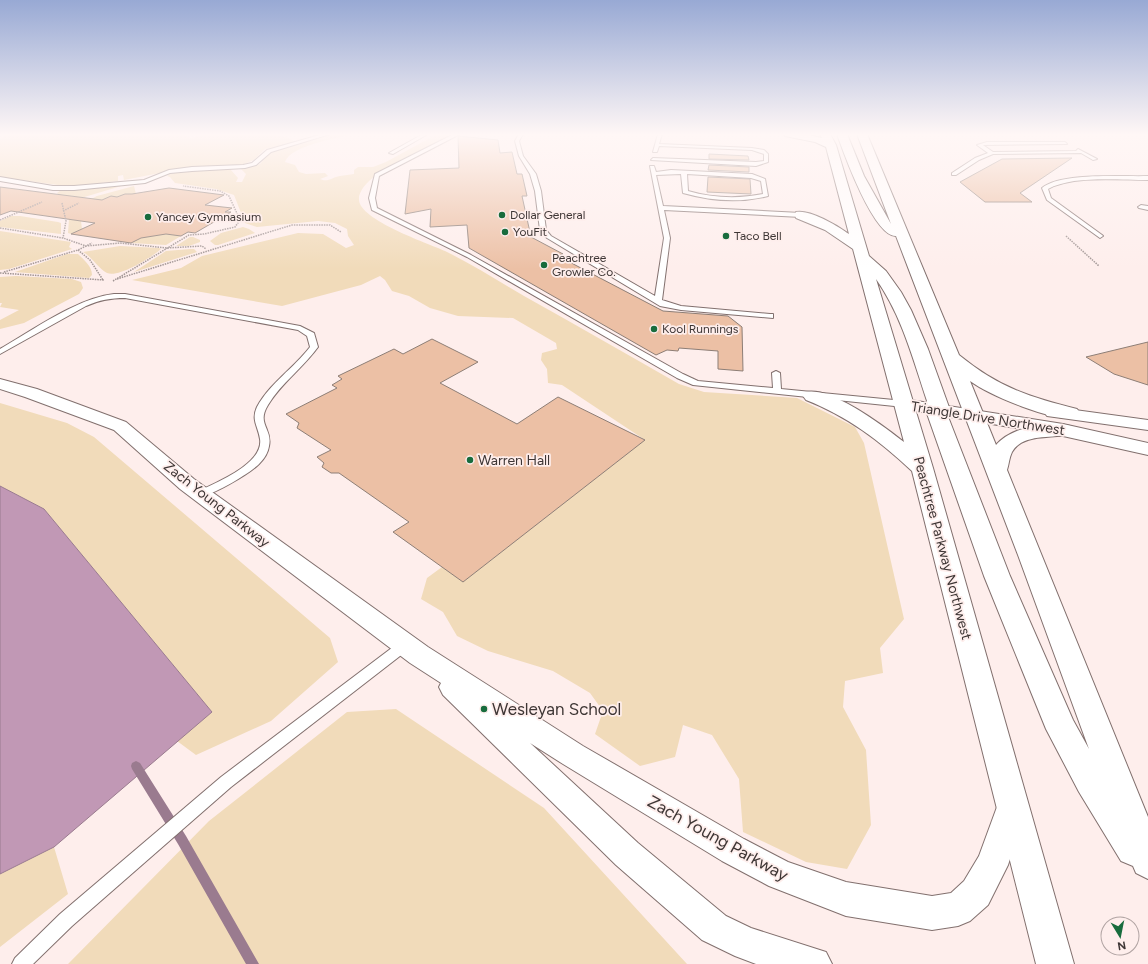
<svg xmlns="http://www.w3.org/2000/svg" width="1148" height="964" font-family="Figtree,sans-serif">
<style>
.green{fill:#f1dbba}
.water{fill:#c198b5;stroke:#9a7b8f}
.lines{fill:none;stroke-linecap:round;stroke-linejoin:round}
.stream{fill:#9a7b8f;fill-rule:evenodd}
.building{fill:#ecc0a5;stroke:#8d7e76}
.lane-casing{stroke:#82706e;stroke-width:2}
.street-casing{stroke:#82706e;stroke-width:2}
.highway-casing{stroke:#82706e;stroke-width:2}
.path{stroke:#a19594;stroke-width:1.5;stroke-dasharray:1.5 1;stroke-linecap:butt}
.lane{fill:#fff;fill-rule:evenodd}
.street{fill:#fff;fill-rule:evenodd}
.highway{fill:#fff;fill-rule:evenodd}
.poi-dot{fill:#186c3d;stroke:#feeeec;stroke-width:1.5}
.labels{text-anchor:middle;stroke-width:3.5;stroke-linejoin:round;paint-order:stroke}
.far-poi-label{font-size:12px;fill:#3e3635;stroke:#feeeec;text-anchor:start}
.street-label{font-size:14px;fill:#3e3635;stroke:#feeeec}
.poi-label{font-size:14px;fill:#3e3635;stroke:#feeeec;text-anchor:start}
.near-poi-label{font-size:17px;fill:#3e3635;stroke:#feeeec;text-anchor:start}
.near-street-label{font-size:17px;fill:#3e3635;stroke:#feeeec}
</style>
<rect width="100%" height="100%" fill="#feeeec"/>
<path class="green" d="M11,134H61L60,137L75,134H183L191,138L200,136L197,134C217,134 282,129 295,142L265,149L254,160L239,166L165,172L124,180L123,175L118,176V181L83,185L65,186L0,177V139L5,135Z
M333,134H352C336,139 291,145 285,162L295,165L299,172L306,174L325,173L328,176L320,179C328,183 332,177 340,176C345,175 349,175 354,174V170L358,167H373L386,162L437,134H450L442,141C423,150 358,175 359,200C360,220 427,243 445,251C472,264 498,281 524,296C576,325 627,354 679,384L704,392L797,398L855,427L864,443L904,619L880,648L883,673L845,681L843,707L866,750L871,825L847,869L806,862L743,832L739,779L712,735L683,725L675,757L640,766L595,734L603,711L590,693L553,671L488,651L457,636L443,612L421,599L427,578L442,567L463,582L645,440L562,385L548,383L547,369L541,360L542,353L557,349L556,343L513,318L458,316L430,308L409,296L392,291L385,280L380,276L361,285L282,306L132,280L181,268L202,256L298,233L323,234L346,248L354,245L348,236L347,229L335,223L318,221L257,227L245,223L234,195L216,189L175,183L170,177L167,176C175,169 218,169 230,169L238,178L236,182H242L246,174L241,169L260,164L271,151Z
M128,184L71,201L65,202L57,193L61,190Z
M134,186L136,194H125L117,197L111,196L71,214L72,209L97,196Z
M11,216H20L58,222L61,223V234L0,227V221Z
M69,219L81,221L82,229L71,234L68,233Z
M243,227L249,229L255,233L218,245H215L210,241L221,233Z
M0,231L71,242L69,247L72,249L9,269L0,270Z
M166,234L181,236L166,245L131,243L141,238Z
M190,237H193L200,240V242L189,246H176Z
M120,246L159,248L161,249C152,257 119,278 107,273C98,268 92,257 83,252Z
M190,249H194L197,252L134,272L166,251Z
M67,254H78C84,260 92,266 92,275L89,278L15,272Z
M16,276L72,279L81,282L83,288L79,294L24,323L0,329V320L19,310L0,307L2,303H0V277Z
M0,403L67,423L94,437L330,638L338,662L271,721L196,755L177,741L212,712L44,509L0,486Z
M396,709L544,808L687,964H68L209,821L347,712Z
M54,847L68,894L0,947V874Z"/>
<path class="water" d="M0,486L44,509L212,712L54,847L0,874Z"/>
<g class="lines">
<path class="stream" d="M136,761L140,763L186,836L259,964H246L178,844L132,769L131,766L132,763Z"/>
</g>
<path class="building" d="M458,136L498,140L500,153L512,152L517,174H522L527,196H522L531,237L563,254L558,256L663,311L728,316L742,327L743,371L718,369V351L679,348L678,351L667,350L656,355L469,248L467,225L430,227L431,209L405,214L410,170L459,168Z
M709,154L748,156L749,160L709,159Z
M1072,158L1020,193L1032,202H985L960,182L1002,159Z
M709,165L749,167V172L708,170Z
M708,177L750,179L751,194L707,192Z
M0,187L102,200L111,196L117,197L125,194H132L169,188L224,195L205,205L232,208L225,212H231L195,233L188,232L181,236L166,234L141,238L131,243L71,234L95,223L11,211L0,215Z
M432,339L478,362L440,383L517,424L558,397L645,440L463,582L393,532L409,522L339,473H331L322,467L324,463L317,457L331,450L297,428L299,423L286,414L337,388L332,385L342,379L338,376L394,349L403,354Z
M1148,342V385L1114,374L1086,357Z"/>
<g class="lines">
<g class="lane-casing">
<path id="lane" d="M323,134H330L271,152L256,165L245,168L192,171L170,173L145,183L74,190H53L0,181V177L53,186H74L144,180L169,170L192,167L243,165L252,163L267,150Z
M423,134H428L393,154L389,153Z
M454,134H460L379,176L375,198L377,208L471,255L683,374L698,381L773,388L772,373L776,371L780,373L781,389L904,401L908,404L904,407L693,385L677,378L467,257L372,210L369,198L375,174Z
M519,134H523L519,141L523,156L536,174L541,191L546,230L551,236L655,296L664,238L650,166H654L656,172L671,170L752,174L765,179L768,196C740,203 711,201 683,193L681,174L656,175L663,206L801,213L804,215L801,217L664,210L670,238L662,300L681,306L770,314H773V318L681,310L660,306L547,238L540,230L535,191L530,174L519,156L515,141ZM687,174L751,178L761,181L763,194C739,199 712,198 688,191Z
M658,134H662L659,144L752,148L764,150L768,154V162L756,166L651,160L653,158L756,162L764,161V154L752,150L659,146L657,152H653Z
M987,142H1065L1067,144L983,145L993,152L1076,151L1078,149L1097,159L1093,160L1081,153L993,154L979,160L956,175H952V173L975,158L988,153L977,145Z
M1148,176V180C1120,180 1072,175 1048,189L1051,198L1102,235L1103,236L1100,238L1047,200L1042,188C1061,172 1123,177 1148,176Z
M1141,205L1148,206V210L1139,208L1138,207Z
M114,294H125L300,326L314,333L318,347C303,368 281,383 268,405C256,424 273,429 269,446C268,453 264,459 259,464C250,473 208,499 197,496L196,494L197,492C215,483 264,464 260,439C258,426 251,420 257,407C270,383 294,368 310,347L307,336L298,330L125,298C111,298 99,300 86,306L0,354V349C33,330 77,298 114,294Z
M405,640L409,641L411,645L409,649L231,787L72,926L33,964H12L15,958L60,914L221,777L401,641Z"/>
</g>
<g class="street-casing">
<path id="street" d="M0,379L37,389L126,422L194,479L428,647L583,746L744,839L788,862L846,882L932,896L951,893L964,881L979,856L1001,796L1012,792L1023,796L1027,807L1008,865L988,905L970,921L958,926L932,930L846,916L769,886L722,861L563,764L530,743L638,843L726,916L751,928L826,952L832,964H756L735,956L702,940L616,865L443,695L439,687L441,683L410,663L180,489L114,430L25,397L0,389Z
M904,399L1063,424L1148,443V455L1063,436L898,408L895,404L898,400Z
M1053,407L1148,420V430L1047,416L1044,412L1047,408Z"/>
</g>
<g class="highway-casing">
<path id="highway" d="M784,134H804L822,138L820,134H830L836,145L869,256L886,271L901,292L911,310L928,349L950,410L947,414L1010,576L1073,720L1089,749L1018,555L896,236C874,237 844,154 837,134H847L864,176L891,224L857,134H867L959,355C998,387 1029,397 1077,409L1080,413L1077,417C1054,423 989,395 970,381L996,445C1011,427 1049,420 1070,426L1073,430L1070,434C1052,439 1023,433 1012,452C1009,458 1009,464 1007,470L1148,817V879L1136,873L1133,866L1121,861L1079,792L1046,729L984,576L924,405L927,401C913,359 902,316 876,279L933,468L1074,964H1036L912,471C880,441 847,416 806,400L803,396L806,392C831,386 885,427 904,442L853,249L825,230L796,218L795,215L796,212C810,209 838,226 849,234L826,147L815,142L785,136Z"/>
</g>
<path class="path" d="M62,203L66,221L63,238
M63,211L79,203
M0,220L42,202
M0,228L63,238L86,246L120,243L167,248L202,246L206,249
M1066,236L1099,266
M78,250L90,260L103,280
M4,272L78,250L92,243
M0,273L104,280
M117,279L292,225H330L341,232
M113,281L189,235L204,234L235,227L240,220L229,196L220,191L183,186"/>
<use href="#lane" class="lane"/>
<use href="#street" class="street"/>
<use href="#highway" class="highway"/>
</g>
<linearGradient id="sky" x2="0" y2="1"><stop stop-color="#98a9d4"/><stop offset="0.5" stop-color="#fff7f6"/><stop offset="1" stop-color="#fff7f6" stop-opacity="0"/></linearGradient>
<rect width="1148" height="269" fill="url(#sky)"/>
<g class="poi-dot">
<circle cx="502" cy="215" r="4"/>
<circle cx="148" cy="217" r="4"/>
<circle cx="505" cy="232" r="4"/>
<circle cx="726" cy="236" r="4"/>
<circle cx="544" cy="265" r="4"/>
<circle cx="654" cy="329" r="4"/>
<circle cx="470" cy="460" r="4"/>
<circle cx="484" cy="709" r="4"/>
</g>
<g class="labels">
<g class="far-poi-label">
<text x="510" y="219">Dollar General</text>
<text x="156" y="221">Yancey Gymnasium</text>
<text x="513" y="236">YouFit</text>
<text x="734" y="240">Taco Bell</text>
<text x="552" y="262">Peachtree<tspan x="552" dy="14">Growler Co.</tspan></text>
<text x="662" y="333">Kool Runnings</text>
</g>
<g class="street-label">
<text transform="translate(988 418) rotate(9)" y="5">Triangle Drive Northwest</text>
<text transform="translate(217 504) rotate(38)" y="5">Zach Young Parkway</text>
<text transform="translate(943 548) rotate(75)" y="5">Peachtree Parkway Northwest</text>
</g>
<g class="poi-label">
<text x="478" y="465">Warren Hall</text>
</g>
<g class="near-poi-label">
<text x="492" y="715">Wesleyan School</text>
</g>
<g class="near-street-label">
<text transform="translate(718 838) rotate(29)" y="6">Zach Young Parkway</text>
</g>
</g>
<g transform="translate(1120 936) rotate(170)"><circle r="19" fill="#feeeec" stroke="#b1a4a3"/>
<path d="M0-3L7 15L0 10L-7 15Z" fill="#186c3d"/>
<text y="-6" font-size="11" font-weight="bold" text-anchor="middle" fill="#3e3635">N</text>
</g>
</svg>
